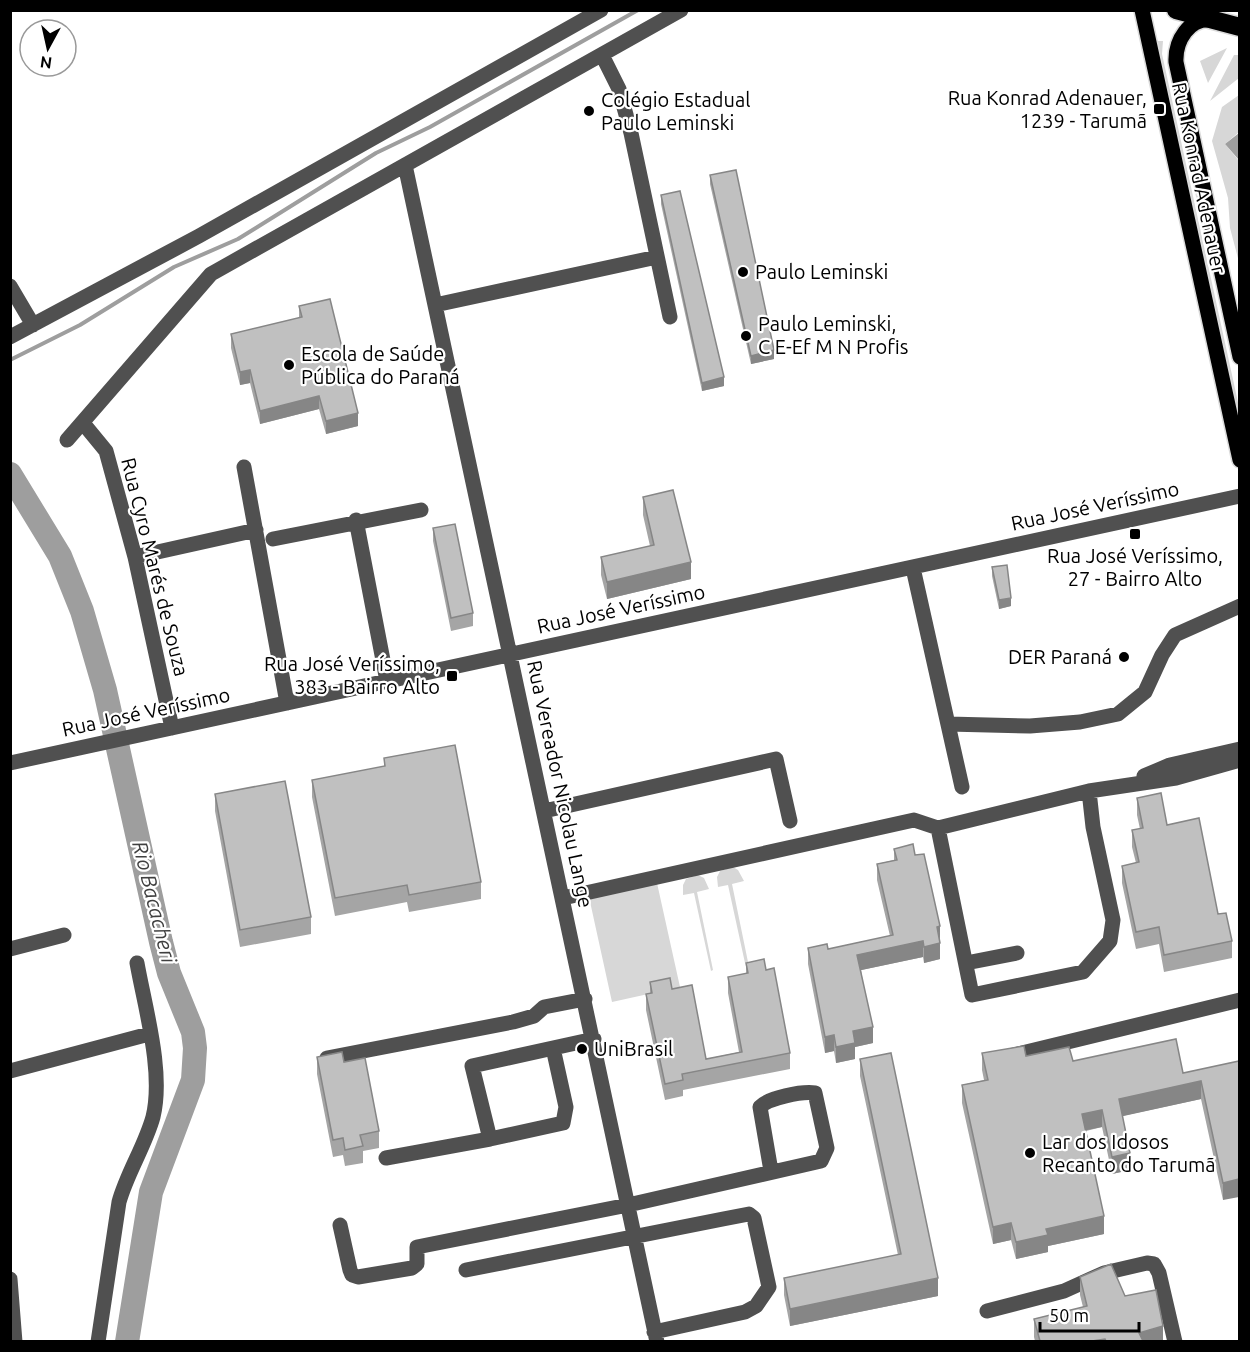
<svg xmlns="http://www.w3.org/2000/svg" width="1250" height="1352" font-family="Ubuntu,sans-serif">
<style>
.green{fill:#d7d7d7}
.water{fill:#9e9e9e}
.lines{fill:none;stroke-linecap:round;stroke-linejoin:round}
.stream{stroke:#9e9e9e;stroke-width:4}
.river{stroke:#9e9e9e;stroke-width:24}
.major-casing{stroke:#dbdbdb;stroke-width:18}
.highway-casing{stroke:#dbdbdb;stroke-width:21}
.minor{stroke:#505050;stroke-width:15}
.major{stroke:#000;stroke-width:15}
.highway{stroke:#000;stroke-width:18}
.wall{fill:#a5a5a5}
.shaded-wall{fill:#868686}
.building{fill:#c0c0c0;stroke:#868686;stroke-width:1.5}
.poi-dot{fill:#000;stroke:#fff;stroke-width:2}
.labels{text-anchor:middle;stroke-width:4.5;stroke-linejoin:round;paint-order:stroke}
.poi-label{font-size:20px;fill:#000;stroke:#fff;text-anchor:start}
.street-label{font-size:20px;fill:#000;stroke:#fff}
.water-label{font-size:21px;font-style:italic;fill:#3f3f3f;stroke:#fff}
</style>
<rect width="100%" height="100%" fill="#fff"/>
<path class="green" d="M1155,41H1163L1162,54L1239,407V421Z
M1227,48L1208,83L1200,61Z
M1234,55H1239V78L1210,101Z
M1239,95V132L1225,144L1239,161V262L1230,228L1228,198L1212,141L1222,107Z
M733,867L738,870L744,881L732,884L748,962L745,963L728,885L718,887L717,877L720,871Z
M698,875L704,878L709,889L697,892L713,970L711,971L694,893L683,895V885L686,879Z
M657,883L680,987L612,1002L589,897Z"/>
<path class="water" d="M1239,133V132V160L1225,144Z"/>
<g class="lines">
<path class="stream" d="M10,360L80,325L174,267L238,239L376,153L430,127L638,10"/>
<path class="river" d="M10,474L60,556L82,611L105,690L161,942L169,973L193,1032L195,1048L193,1080L151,1192L127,1342"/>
<g class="major-casing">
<path id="major" d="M1142,10L1240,460
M1212,20C1189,17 1175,41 1176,62L1240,357"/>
</g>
<g class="highway-casing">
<path id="highway" d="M1176,10L1240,27"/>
</g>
<path class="minor" d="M602,55L619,89L631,133L670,317
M405,165L657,1342
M10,286L33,325
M435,305L657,257
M10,337L199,236L601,10
M83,423L106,451L135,557L172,728
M67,440L211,274L681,10
M244,467L287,703
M356,520L387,681
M273,539L421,510
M135,557L256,530
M913,568L962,787
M948,724L1030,726L1080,722L1118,714L1145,692L1162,655L1175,635L1240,606
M10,763L1240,496
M1144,776L1170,765L1240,749
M1089,791L1093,827L1113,920L1110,941L1083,972L972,995L938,828L1089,791L1176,778L1240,760
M544,811L776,759L790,821
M563,898L914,820L938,828
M10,949L64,935
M966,963L1017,953
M1006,1057L1240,1000
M327,1058L513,1022L534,1016L544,1007L585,999
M10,1071L149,1034
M490,1139L563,1123L566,1107L553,1048
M386,1158L490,1139L472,1066L594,1039
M340,1225L350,1270L352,1275L358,1277L412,1268L417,1264V1247L628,1205L821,1161L827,1148L815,1093C802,1091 768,1098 760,1107L771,1171
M466,1270L723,1219L749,1214L754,1218L769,1287L756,1306L745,1312L654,1332
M10,1279L15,1342
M987,1311L1064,1291L1104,1273L1147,1263L1154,1264L1159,1273L1175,1342
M98,1342L119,1202C127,1173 145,1146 153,1117C164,1072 145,1008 137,963"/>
<use href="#major" class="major"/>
<use href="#highway" class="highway"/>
</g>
<path class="wall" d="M710,175L774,359L751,364L710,184Z
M661,195L724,386L702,391L661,204Z
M299,306L358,426L326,434L319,409L260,424L250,383L240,385L231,348V334L299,318Z
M643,497L691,579L607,599L601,575V557L650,546L643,515Z
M433,528L473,613V626L451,631L433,541Z
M992,567L1011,606L999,609L992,576Z
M384,758L481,882V899L409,912L407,902L335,916L312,797V780L384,767Z
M215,794L311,917V934L240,947L215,811Z
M1137,798L1167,825L1218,914L1232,941V958L1164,972L1159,944L1136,949L1122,883V866L1136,863L1132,847V830L1140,829L1137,815Z
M894,849L915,855L940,940V959L924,963L923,957L861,970L873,1043L855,1047V1059L836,1063L834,1051L825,1053L808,964V948L828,949L890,936L877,880V864L894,860Z
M746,963L766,970L790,1053V1069L683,1090V1096L665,1100L646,1010V994L650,993V982L672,989L706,1059L739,1052L728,993V977L746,974Z
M982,1053L1026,1056L1183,1073L1239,1061L1223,1200L1201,1099L1122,1116L1130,1170L1112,1174L1102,1127L1086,1131L1104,1234L1048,1246V1252L1016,1259L1011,1240L993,1244L962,1103V1085L984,1080L982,1070Z
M317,1057L344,1062L379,1131V1148L363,1151V1163L345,1166L343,1155L333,1157L317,1074Z
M860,1059L938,1296L790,1326L784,1295V1278L898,1255L860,1076Z
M1080,1277L1125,1296L1163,1341H1035L1034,1337V1319L1083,1307L1080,1295Z"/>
<path class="shaded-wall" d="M774,350V359L751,364V356Z
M250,370V383L240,385V372Z
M724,377V386L702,391V383Z
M319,396V409L260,424V411Z
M358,413V426L326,434V421Z
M691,562V579L607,599V582Z
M1011,598V606L999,609V600Z
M940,926V942L937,927Z
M923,941V957L857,971V955Z
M940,943V959L924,963V947Z
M873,1027V1043L855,1047V1059L836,1063V1047L853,1031Z
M834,1035V1051L825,1053V1037Z
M1201,1081V1099L1119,1117V1099Z
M1102,1110V1127L1082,1131V1114Z
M1130,1153V1170L1112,1174V1157Z
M1239,1179V1197L1223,1200V1183Z
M1104,1216V1234L1048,1246V1252L1016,1259V1242L1046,1229Z
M1011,1223V1240L993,1244V1227Z
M938,1278V1296L790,1326V1309Z
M1163,1326V1341H1139V1333Z"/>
<path class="building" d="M736,170L774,350L751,356L710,175Z
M680,191L724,377L702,383L661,195Z
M330,299L358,413L326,421L319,396L260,411L250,370L240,372L231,334L302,317L299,306Z
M673,490L691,562L607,582L601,557L654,545L643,497Z
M455,524L473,613L451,618L433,528Z
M1007,565L1011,598L999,600L992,567Z
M455,745L481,882L409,895L407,885L335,898L312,780L385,766L384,758Z
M285,781L311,917L240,930L215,794Z
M1161,793L1167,825L1199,818L1218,914L1226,913L1232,941L1164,955L1159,927L1136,932L1122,866L1139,862L1132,830L1143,828L1137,798Z
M913,844L915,855L924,854L940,926L937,927L940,943L924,947L923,941L857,955L873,1027L853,1031L855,1043L836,1047L834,1035L825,1037L808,948L827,944L828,949L893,935L877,864L897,860L894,849Z
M764,959L766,970L774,968L790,1053L682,1074L683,1080L665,1084L646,994L652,993L650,982L670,978L672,989L692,985L706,1059L742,1052L728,977L748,973L746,963Z
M1176,1039L1183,1073L1239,1061V1179L1223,1183L1201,1081L1119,1099L1130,1153L1112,1157L1102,1110L1082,1114L1104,1216L1046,1229L1048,1235L1016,1242L1011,1223L993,1227L962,1085L988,1080L982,1053L1024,1046L1026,1056L1069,1047L1073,1061Z
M342,1052L344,1062L365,1058L379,1131L360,1135L363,1146L345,1150L343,1138L333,1140L317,1057Z
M891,1053L938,1278L790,1309L784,1278L901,1254L860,1059Z
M1111,1264L1125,1296L1156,1290L1163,1326L1139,1333L1143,1341H1106L1105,1339L1092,1341H1040L1034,1319L1087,1306L1080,1277Z"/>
<g class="poi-dot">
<rect x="1153" y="103" width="12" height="12" rx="3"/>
<circle cx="589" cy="111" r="6"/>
<circle cx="743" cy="272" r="6"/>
<circle cx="746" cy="336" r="6"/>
<circle cx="289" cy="365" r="6"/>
<rect x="1129" y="528" width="12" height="12" rx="3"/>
<circle cx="1124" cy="657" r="6"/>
<rect x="446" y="670" width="12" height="12" rx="3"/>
<circle cx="582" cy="1049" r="6"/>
<circle cx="1030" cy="1153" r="6"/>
</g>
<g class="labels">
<g class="poi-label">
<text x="1147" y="105" text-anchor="end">Rua Konrad Adenauer,<tspan x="1147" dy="23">1239 - Tarumã</tspan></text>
<text x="601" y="107">Colégio Estadual<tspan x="601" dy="23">Paulo Leminski</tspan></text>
<text x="755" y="279">Paulo Leminski</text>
<text x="758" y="331">Paulo Leminski,<tspan x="758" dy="23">C E-Ef M N Profis</tspan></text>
<text x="301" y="361">Escola de Saúde<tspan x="301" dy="23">Pública do Paraná</tspan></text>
<text x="1135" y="563" text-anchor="middle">Rua José Veríssimo,<tspan x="1135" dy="23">27 - Bairro Alto</tspan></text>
<text x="1112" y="664" text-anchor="end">DER Paraná</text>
<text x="440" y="671" text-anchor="end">Rua José Veríssimo,<tspan x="440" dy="23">383 - Bairro Alto</tspan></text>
<text x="594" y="1056">UniBrasil</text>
<text x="1042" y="1149">Lar dos Idosos<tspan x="1042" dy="23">Recanto do Tarumã</tspan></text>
</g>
<g class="street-label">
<text transform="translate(1199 178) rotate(78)" y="7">Rua Konrad Adenauer</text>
<text transform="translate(1095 506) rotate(-12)" y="7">Rua José Veríssimo</text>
<text transform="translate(155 567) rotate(76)" y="7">Rua Cyro Marés de Souza</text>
<text transform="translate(621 609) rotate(-12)" y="7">Rua José Veríssimo</text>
<text transform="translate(146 712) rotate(-12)" y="7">Rua José Veríssimo</text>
<text transform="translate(560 784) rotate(78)" y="7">Rua Vereador Nicolau Lange</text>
</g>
<g class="water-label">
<text transform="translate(154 902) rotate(76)" y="7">Rio Bacacheri</text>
</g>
</g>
<rect width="1250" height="1352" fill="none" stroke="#000000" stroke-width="24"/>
<g transform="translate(48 48) rotate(188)"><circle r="28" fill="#ffffff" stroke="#999999" stroke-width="1.5"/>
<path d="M0-4.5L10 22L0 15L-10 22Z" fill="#000000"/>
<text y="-9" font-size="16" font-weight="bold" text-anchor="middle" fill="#000000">N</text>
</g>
<path d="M1040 1322v9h99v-9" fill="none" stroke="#000000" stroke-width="3"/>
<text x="1049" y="1322" font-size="18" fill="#000000" stroke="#ffffff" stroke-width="4.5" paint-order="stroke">50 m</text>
</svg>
